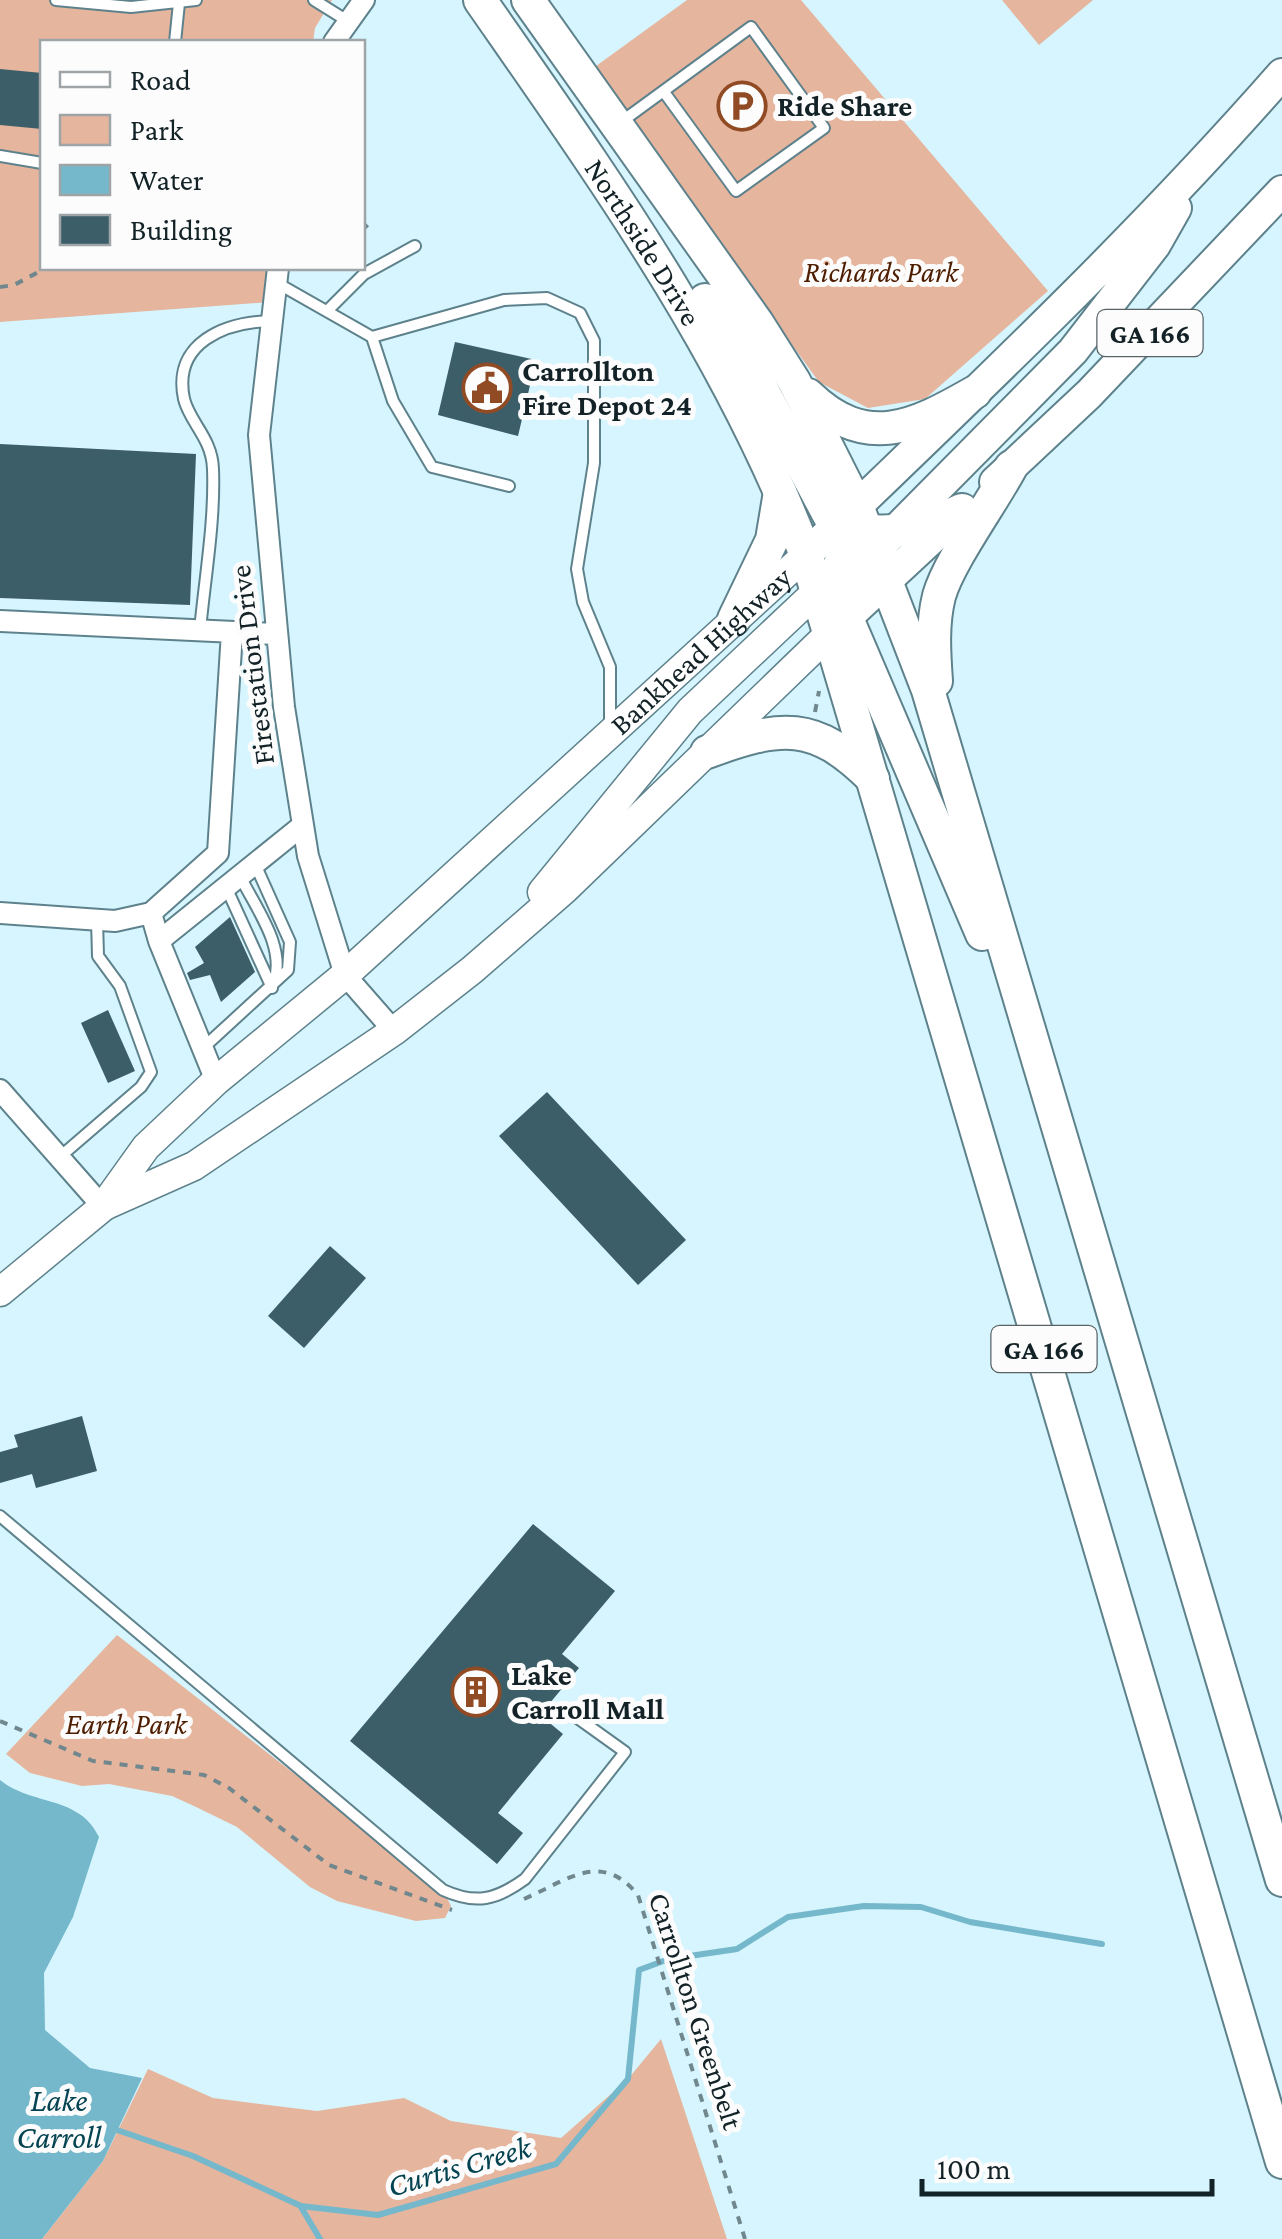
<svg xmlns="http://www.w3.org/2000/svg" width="1282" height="2239" font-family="'Crimson Pro',serif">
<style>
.green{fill:#e5b59e}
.water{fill:#75b8cb}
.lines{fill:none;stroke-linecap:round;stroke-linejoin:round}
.stream{stroke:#75b8cb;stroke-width:6}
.building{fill:#3c5e69}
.service-casing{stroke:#5e828c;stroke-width:14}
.minor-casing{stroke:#5e828c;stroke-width:24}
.secondary-casing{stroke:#5e828c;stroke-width:31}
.primary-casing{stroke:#5e828c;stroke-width:34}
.trunk-casing{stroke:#5e828c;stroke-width:36}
.path{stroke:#71878e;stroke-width:4;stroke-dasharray:8 8;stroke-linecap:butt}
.service{stroke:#fff;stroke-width:10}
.minor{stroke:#fff;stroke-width:20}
.secondary{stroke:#fff;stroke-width:28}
.primary{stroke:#fff;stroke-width:30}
.trunk{stroke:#fff;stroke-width:32}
.labels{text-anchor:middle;stroke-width:10;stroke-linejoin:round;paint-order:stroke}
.shield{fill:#fcfcfc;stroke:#596366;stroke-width:2.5}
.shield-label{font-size:28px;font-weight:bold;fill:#132226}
.poi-label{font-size:30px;font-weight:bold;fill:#132226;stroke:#fcfcfc;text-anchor:start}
.street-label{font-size:30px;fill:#132226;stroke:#fcfcfc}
.park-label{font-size:30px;font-style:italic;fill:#4f1e01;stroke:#fcfcfc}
.water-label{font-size:32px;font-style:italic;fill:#044351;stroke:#fcfcfc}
</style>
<rect width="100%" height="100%" fill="#d6f5fe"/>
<path class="green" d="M0,0H332L315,28L313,42H42V268H277L271,302L0,322Z
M687,0H801L1048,291L925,399L868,408L819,382L592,69Z
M1002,0H1093L1039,45Z
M117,1635L443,1890L451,1906L445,1918L416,1921L337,1901L310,1887L237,1827L194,1806L172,1796L109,1784L82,1786L30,1773L6,1754Z
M661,2039L727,2239H42L103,2161L148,2069L213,2098L317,2111L404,2098L451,2121L561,2138L628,2079Z"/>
<path class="water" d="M0,1780C32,1806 79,1795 99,1837L73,1917L44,1973L45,2030L90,2068L142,2078L103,2161L42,2239H0Z"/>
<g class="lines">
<path class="stream" d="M114,2129L193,2156L301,2206L378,2215L556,2164L628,2079L639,1970L669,1959L737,1949L788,1917L864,1906L921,1907L970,1922L1102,1944
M301,2207L320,2239"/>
</g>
<path class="building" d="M0,69L42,73V129L0,125Z
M455,342L536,360L518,436L438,415Z
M0,444L196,454L190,605L0,598Z
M230,917L255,972L221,1002L210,975L190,980L187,973L204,963L195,947Z
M108,1010L135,1071L108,1083L81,1023Z
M547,1092L686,1240L638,1285L499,1136Z
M330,1246L366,1278L304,1348L268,1316Z
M82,1416L97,1471L36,1488L32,1474L0,1483V1452L18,1447L14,1435Z
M533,1524L615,1591L562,1654L579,1668L540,1715L563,1734L498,1813L523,1833L497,1864L350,1741Z"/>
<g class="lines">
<g class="service-casing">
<path id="service" d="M56,0L131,7L196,0
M314,0L346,20
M175,42L179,3
M621,122L751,27L824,128L736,191L664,92
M0,156L42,163
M277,283L372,337L393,401L432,467L509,486
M328,310L364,274L415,246
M372,337L504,300L547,298L580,313L594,341V463L577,569L583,602L610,667V724
M200,630C205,577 215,521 213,469C212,438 190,423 184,399C172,342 226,322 271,321
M240,876C256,909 286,946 274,983
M226,887L272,988
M203,1048L288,970L290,942L255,864
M61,1156L141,1087L151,1072L120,986L98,956L97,920
M0,1516L443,1890C476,1905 496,1900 525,1879L625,1752L565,1709"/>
</g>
<g class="minor-casing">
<path id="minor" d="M334,42L364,0
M278,268L259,435L284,707L308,856L345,975L394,1031
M0,621L275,634
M0,913L115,921L151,913L159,941L303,825
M151,913L218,853L232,632
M159,941L216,1081
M0,1090L103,1207"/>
</g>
<g class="secondary-casing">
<g id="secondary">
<path d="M542,892L690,711L829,580L850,542L856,510"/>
<path d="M104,1206L194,1166L394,1031L472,970L564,890L831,632"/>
<path id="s1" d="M0,1292L103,1207L146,1147L216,1081L345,975L806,555"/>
</g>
</g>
<g class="primary-casing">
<path id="primary" d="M995,482L1089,394L1282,191
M806,555C969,398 1133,244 1282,74
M835,620L850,588L876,550L1073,351L1155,245L1176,208
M831,632L957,515"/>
</g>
<g class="trunk-casing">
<g id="trunk">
<path id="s2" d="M480,0C605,180 727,349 806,555L1282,2162"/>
<path d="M528,0L758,324L794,381L857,506L928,690L1282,1880"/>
<path d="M705,300L742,352L831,519C873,542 921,530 962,510"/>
<path d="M808,395C866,451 914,427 975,392"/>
<path d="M840,602L982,934"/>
<path d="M734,619L772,540L780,492"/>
<path d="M936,681C934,653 932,624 939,596C949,561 992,503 1011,467"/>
<path d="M707,752C781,725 814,720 873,779"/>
</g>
</g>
<path class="path" d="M362,222L373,233
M0,287L14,285L46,268
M815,712L819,691
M0,1721L93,1761L204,1775L229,1788L329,1865L452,1910
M524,1899C568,1880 601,1850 638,1895L745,2239"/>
<use href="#service" class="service"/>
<use href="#minor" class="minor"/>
<use href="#secondary" class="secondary"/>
<use href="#primary" class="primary"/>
<use href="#trunk" class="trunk"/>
</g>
<defs>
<g id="parking-ring" transform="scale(2.5)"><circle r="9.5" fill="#fcfcfc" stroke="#914b24" stroke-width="1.5"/><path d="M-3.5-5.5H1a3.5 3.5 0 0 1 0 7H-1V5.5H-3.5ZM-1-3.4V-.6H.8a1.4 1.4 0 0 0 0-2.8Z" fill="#914b24"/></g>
<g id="civic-ring" transform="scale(2.5)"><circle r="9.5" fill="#fcfcfc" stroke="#914b24" stroke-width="1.5"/><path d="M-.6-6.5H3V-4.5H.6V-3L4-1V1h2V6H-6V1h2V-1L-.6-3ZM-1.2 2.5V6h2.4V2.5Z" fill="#914b24"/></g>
<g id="building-ring" transform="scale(2.5)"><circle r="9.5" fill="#fcfcfc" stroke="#914b24" stroke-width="1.5"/><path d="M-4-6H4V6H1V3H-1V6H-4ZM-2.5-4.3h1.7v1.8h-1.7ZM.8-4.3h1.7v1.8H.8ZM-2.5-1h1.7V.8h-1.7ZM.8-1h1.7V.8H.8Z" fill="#914b24"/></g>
</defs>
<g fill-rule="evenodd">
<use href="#parking-ring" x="742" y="106"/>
<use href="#civic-ring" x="487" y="388"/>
<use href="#building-ring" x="476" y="1692"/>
</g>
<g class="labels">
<g class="shield">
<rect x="1097.5" y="310" width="105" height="46" rx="8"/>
<rect x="991.5" y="1326" width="105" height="46" rx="8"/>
</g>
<g class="shield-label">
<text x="1150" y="343">GA 166</text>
<text x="1044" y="1359">GA 166</text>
</g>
<g class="poi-label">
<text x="777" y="116">Ride Share</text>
<text x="522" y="381">Carrollton<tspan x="522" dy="34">Fire Depot 24</tspan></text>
<text x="511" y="1685">Lake<tspan x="511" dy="34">Carroll Mall</tspan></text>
</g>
<g class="street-label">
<text dy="10" stroke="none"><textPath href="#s2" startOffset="292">Northside Drive</textPath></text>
<text dy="10" stroke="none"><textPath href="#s1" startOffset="952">Bankhead Highway</textPath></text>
<text transform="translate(252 665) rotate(-97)" y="10">Firestation Drive</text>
<text transform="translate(696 2011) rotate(72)" y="10">Carrollton Greenbelt</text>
</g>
<g class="park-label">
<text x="881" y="282">Richards Park</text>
<text x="126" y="1734">Earth Park</text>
</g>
<g class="water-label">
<text x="59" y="2111">Lake<tspan x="59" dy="37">Carroll</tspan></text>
<text transform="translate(459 2166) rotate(-16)" y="11">Curtis Creek</text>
</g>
</g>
<rect x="40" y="40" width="325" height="230" fill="#fcfcfc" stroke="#9fa5a6" stroke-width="2.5"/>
<rect x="60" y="72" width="50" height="15" fill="#ffffff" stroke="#9fa5a6" stroke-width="2.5"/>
<text x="130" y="90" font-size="30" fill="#132226">Road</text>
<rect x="60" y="115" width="50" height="30" fill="#e5b59e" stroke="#9fa5a6" stroke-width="2.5"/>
<text x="130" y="140" font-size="30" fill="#132226">Park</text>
<rect x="60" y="165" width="50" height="30" fill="#75b8cb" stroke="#9fa5a6" stroke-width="2.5"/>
<text x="130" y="190" font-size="30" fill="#132226">Water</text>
<rect x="60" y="215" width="50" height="30" fill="#3c5e69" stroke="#9fa5a6" stroke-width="2.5"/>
<text x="130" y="240" font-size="30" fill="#132226">Building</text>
<path d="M922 2179v15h290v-15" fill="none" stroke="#132226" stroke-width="5"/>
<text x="937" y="2179" font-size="30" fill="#132226" stroke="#fcfcfc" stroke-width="8" paint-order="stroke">100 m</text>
</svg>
